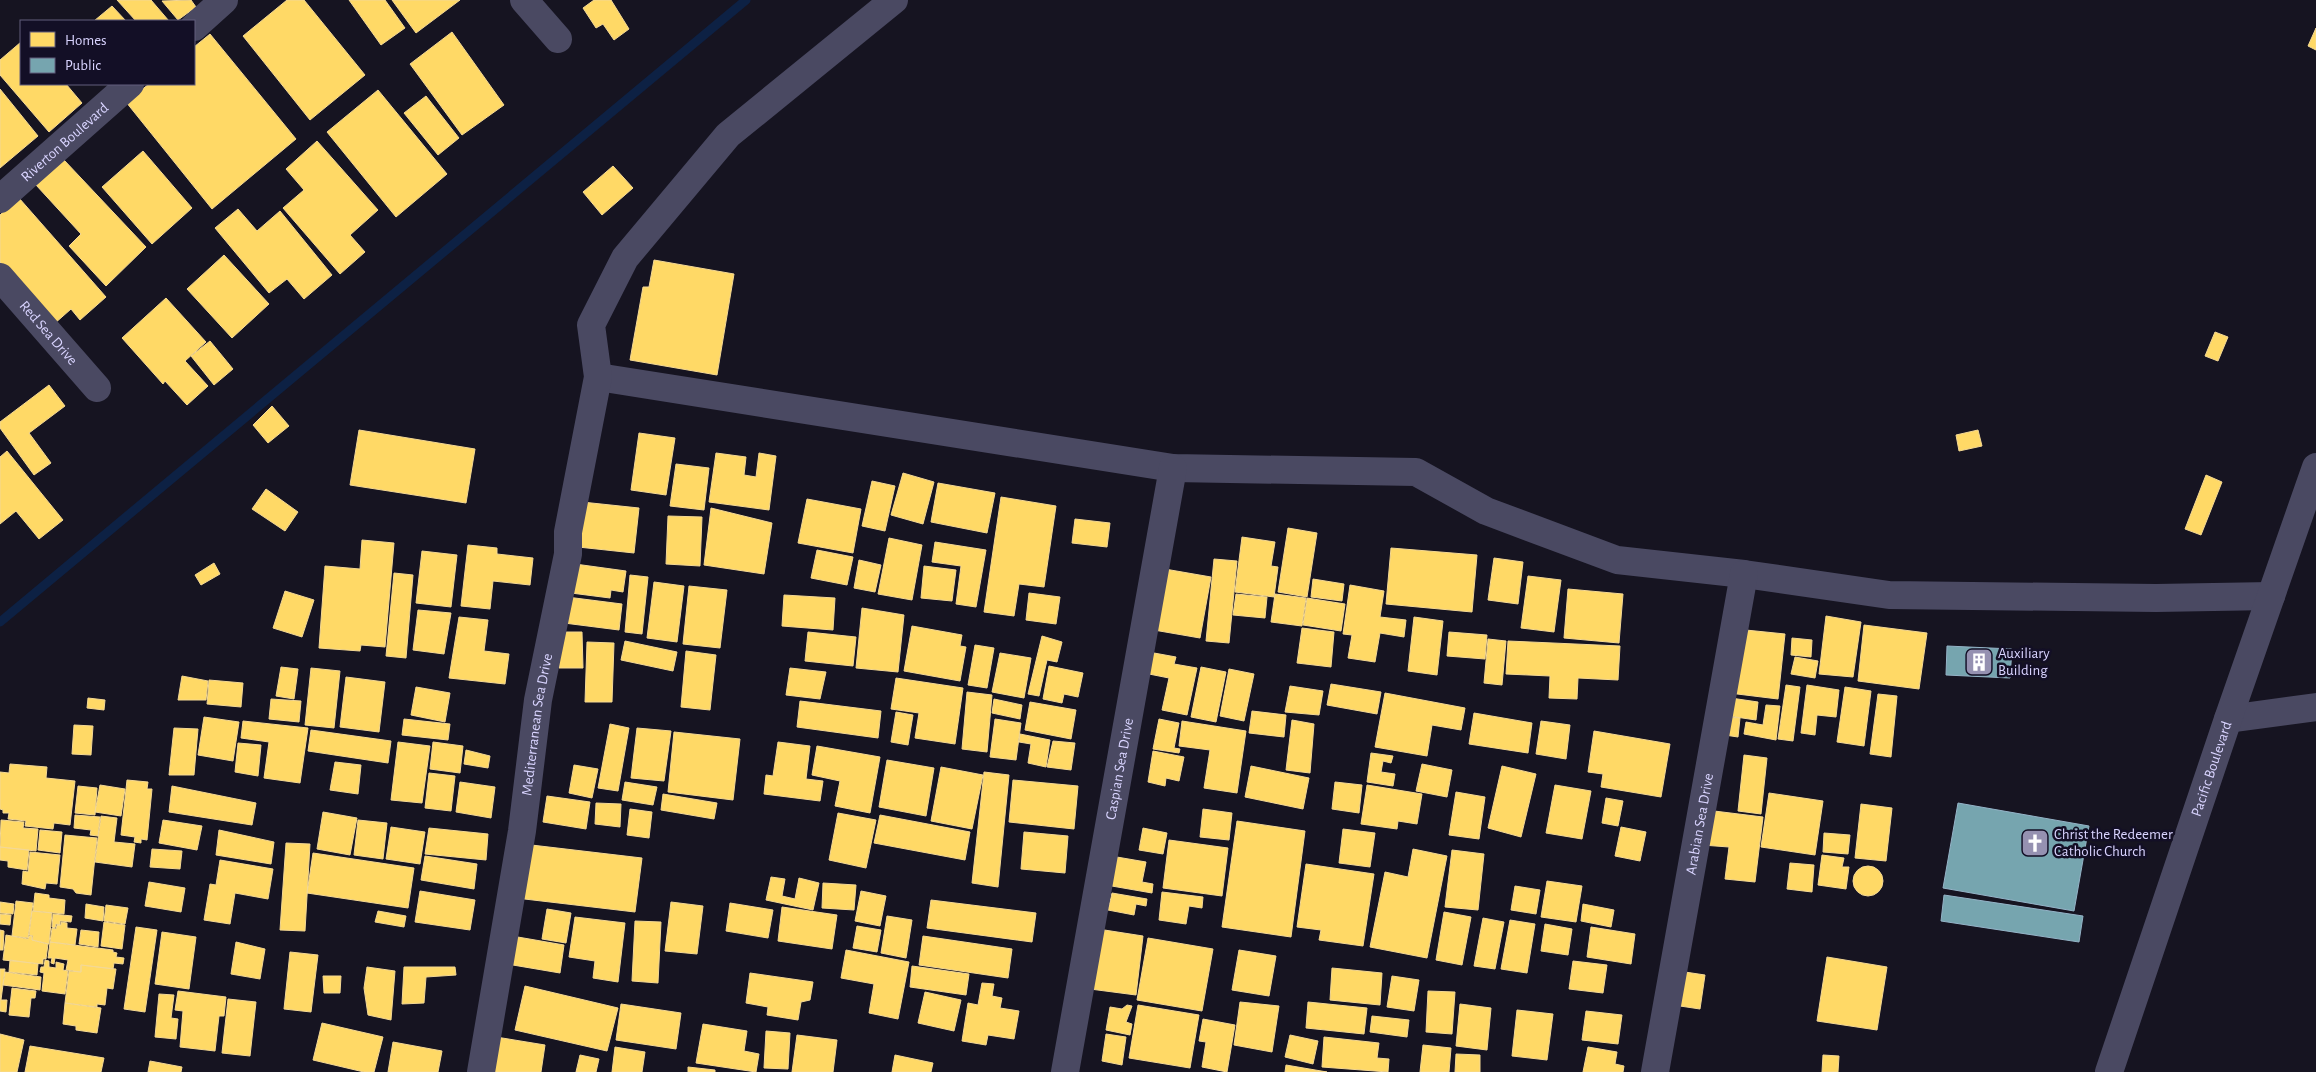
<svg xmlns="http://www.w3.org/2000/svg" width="2316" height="1072" font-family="'Alegreya Sans',sans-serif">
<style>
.homes{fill:#ffd966;stroke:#f4d894}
.public{fill:#76a5af;stroke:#94b3c7}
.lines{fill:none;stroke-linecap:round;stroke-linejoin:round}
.stream{stroke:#0d2144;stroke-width:9}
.minor{stroke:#4a4962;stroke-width:28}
.labels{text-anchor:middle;stroke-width:5;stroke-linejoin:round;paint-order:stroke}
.street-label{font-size:15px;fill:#d9d4ff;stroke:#130f26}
.poi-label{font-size:15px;fill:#d9d4ff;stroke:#130f26;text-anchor:start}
</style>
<rect width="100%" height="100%" fill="#161421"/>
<path class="homes" d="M117,0H151L169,21H136Z
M191,0L196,7L178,20L162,1Z
M287,0H304L365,75L310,120L243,36Z
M349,0H385L405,28L381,45Z
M392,0H460L416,33Z
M594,0H611L629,29L614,40L603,24L596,28L583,8Z
M112,6L126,21H94Z
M2316,28V50L2308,46Z
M452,32L504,105L462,135L410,64Z
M210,34L296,139L212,209L126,102L149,84H194V47Z
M21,42V84H66L82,103L49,132L0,75V60Z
M0,89L38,136L0,168Z
M378,90L447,174L396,217L327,132Z
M426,96L459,138L438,155L404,113Z
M317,141L378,210L350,235L365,252L340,274L283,208L304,190L286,169Z
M143,151L192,208L152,244L102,187Z
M64,160L146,247L106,286L69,246L81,234L36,185Z
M613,166L633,188L602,215L583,192Z
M19,198L106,297L80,320L71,309L54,324L0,262V215Z
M238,209L257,231L280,211L332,275L304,299L287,279L269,293L215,228Z
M224,255L269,304L232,338L187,289Z
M654,260L734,274L717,375L630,360L643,287H649Z
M166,298L206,342L185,361L208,386L187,405L165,381L163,384L122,338Z
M2215,332L2228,337L2218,361L2205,356Z
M210,341L233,369L214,385L191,356Z
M49,385L65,406L29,433L51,463L34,475L0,428V422Z
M272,406L289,426L268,443L253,425Z
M359,430L475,449L466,503L350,485Z
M1978,430L1982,446L1959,451L1956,435Z
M639,433L675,438L666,495L631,490Z
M7,451L63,520L39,539L16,511L0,524V457Z
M716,453L746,457L744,475L756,477L759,453L776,456L769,510L709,502Z
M676,464L709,468L704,510L670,506Z
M903,473L934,482L923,524L891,515Z
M2206,475L2222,482L2201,535L2185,529Z
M872,481L895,486L885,531L862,526Z
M938,483L995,493L987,533L931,522Z
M266,489L298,512L285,531L252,509Z
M1001,497L1056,506L1044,587L1019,584L1014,616L984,612Z
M807,499L861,509L853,553L798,543Z
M582,502L639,508L634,553L578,547Z
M711,508L772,523L764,574L704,565Z
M668,516L702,517L700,566L666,564Z
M1075,519L1110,523L1107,547L1072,543Z
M1288,528L1317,533L1307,597L1278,592Z
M1242,537L1275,542L1271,566L1278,567L1274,597L1235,592Z
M889,538L922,545L912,600L878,594Z
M362,540L394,543L385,647L361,645L360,651L319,648L325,566L360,569Z
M935,542L986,550L976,607L956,604L961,566L932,562Z
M468,545L497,548V554L533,558L530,585L493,581L490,609L461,606Z
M1391,548L1477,555L1472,612L1386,604Z
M817,550L853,557L847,585L811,578Z
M422,551L457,555L451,607L416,603Z
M1494,558L1523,562L1518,604L1488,600Z
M1214,559L1237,561L1229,643L1206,641Z
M859,560L881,565L875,592L854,588Z
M214,563L220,574L201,585L195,575Z
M575,564L626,571L623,592L611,590L610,598L571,593Z
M924,566L956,570L952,601L921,598Z
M1159,568L1211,577L1200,638L1148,629Z
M394,573L413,575L406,658L386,656Z
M630,575L648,577L642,634L625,632Z
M1528,576L1561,580L1554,632L1521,628Z
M1313,579L1344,584L1342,601L1311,597Z
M654,582L684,586L677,642L647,638Z
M1350,585L1384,591L1380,617L1406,620L1404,637L1380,633L1375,662L1348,658L1352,635L1343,634Z
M689,586L727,590L720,648L683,644Z
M1568,589L1623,594L1619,643L1564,638Z
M285,591L314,600L302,637L273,628Z
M1029,593L1060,597L1056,624L1026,620Z
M1236,594L1267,597L1265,618L1233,615Z
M1275,594L1306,598L1302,626L1271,622Z
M784,595L835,598L833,630L782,626Z
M567,597L622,604L619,630L564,623Z
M1307,598L1345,604L1341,631L1303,625Z
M862,608L904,615L898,672L856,668Z
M418,610L451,613L444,654L413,650Z
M1826,616L1861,622L1853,677L1819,674Z
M459,617L488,620L484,651L509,654L505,684L449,678Z
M1414,617L1443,621L1437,675L1408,671Z
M1864,625L1927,633L1919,689L1858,681Z
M912,626L962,635L960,646L966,647L960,681L904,671Z
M1302,628L1334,632L1331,667L1297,663Z
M1736,629L1785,634L1778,699L1729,693Z
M559,632H582L583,668H559Z
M808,632L856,637L853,666L805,661Z
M1449,632L1487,635L1485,659L1447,656Z
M1042,636L1062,642L1057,662L1047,660L1039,696L1028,694Z
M1792,638L1812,640L1811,657L1791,655Z
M1488,639L1506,641L1502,685L1484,683Z
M625,641L677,652L673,671L621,660Z
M1508,641L1620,646L1618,680L1578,678L1577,699L1549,698L1550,676L1506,674Z
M587,642L614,643L612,702H585Z
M975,645L994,648L987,688L968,685Z
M686,651L716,655L710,710L681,707Z
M1143,651L1176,657L1174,664L1197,668L1187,715L1162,710L1169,678L1139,672Z
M1000,653L1031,658L1024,698L992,692Z
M1795,657L1818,661L1815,678L1791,674Z
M1049,666L1083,673L1078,697L1064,694L1062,703L1043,699Z
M281,667L298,669L294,699L276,696Z
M1201,667L1226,672L1216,722L1191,717Z
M311,668L340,671L334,728L305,725Z
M790,668L826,672L820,699L786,695Z
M1229,669L1254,674L1244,721L1220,716Z
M182,676L208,681L206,700H178Z
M346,677L385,682L379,732L340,727Z
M896,678L963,688L955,744L915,738L919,713L891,709Z
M209,680L243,683L241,707L207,704Z
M1331,684L1381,692L1377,714L1327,705Z
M1786,685L1800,687L1793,741L1778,739Z
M1807,685L1839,690L1836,717L1817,715L1815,735L1801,733Z
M1290,686L1323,691L1319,715L1285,712Z
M416,687L450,693L445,722L411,715Z
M1845,687L1871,691L1864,746L1837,742Z
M967,692L992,695L987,752L962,749Z
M1385,693L1465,708L1461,730L1432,725L1427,756L1375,747Z
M1878,694L1897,696L1891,757L1870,754Z
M1724,697L1758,702L1756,720L1722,715Z
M88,698L105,700L104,710L87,708Z
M271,699L301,701L299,722L269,719Z
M994,699L1022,705L1020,719L992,713Z
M800,701L881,711L878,738L797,727Z
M1030,702L1076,710L1071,739L1025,730Z
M1766,705L1780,706L1776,740L1744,734L1746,722L1763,725Z
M1252,711L1286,715L1284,737L1249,733Z
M896,712L913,715L908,745L891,742Z
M1474,713L1532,723L1528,753L1469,744Z
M1720,716L1740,718L1738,737L1718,734Z
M204,717L239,722L233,761L198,755Z
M404,719L450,724L448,740L402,735Z
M995,719L1021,723L1016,760L990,757Z
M1159,719L1179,723L1174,748L1180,749L1179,753L1153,749Z
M1292,720L1314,724L1310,773L1286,770Z
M243,721L308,728L300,783L264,778L269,742L241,738Z
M1182,721L1246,731L1237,793L1204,788L1210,750L1179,746Z
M1541,721L1570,725L1566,759L1536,754Z
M610,724L629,728L618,791L598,788Z
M74,725L93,726L91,755L72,754Z
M174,728L198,729L194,775H169Z
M637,728L671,731L664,781L631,778Z
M311,730L391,741L388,763L308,751Z
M1594,731L1670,744L1661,797L1601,787L1603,774L1588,772Z
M674,732L740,739L733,800L668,792Z
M1020,734L1050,740L1046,767L1028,763L1031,744L1019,742Z
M1053,741L1075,743L1071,770L1047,767Z
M398,742L430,746L422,803L391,800Z
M433,742L463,746L460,773L430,769Z
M778,742L810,746L806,779L823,781L820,801L764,794L766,775L773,776Z
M238,743L261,745L258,776L235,772Z
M817,746L880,757L870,813L835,806L840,781L812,775Z
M466,750L490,756L488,768L464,764Z
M1153,751L1184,757L1179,781L1166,778L1165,786L1148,782Z
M1371,753L1393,756L1391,763L1383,761L1381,772L1395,774L1393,786L1367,782Z
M1744,755L1767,758L1761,814L1738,811Z
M887,760L934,768L926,816L879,807Z
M335,762L361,765L358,794L330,790Z
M10,764L47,767L46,778L75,781L70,825L54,823L53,829L25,826L26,821L8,819L9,813H3V810L0,809V772L9,773Z
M1422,764L1452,770L1447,797L1416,791Z
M574,765L598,769L592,798L569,793Z
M1251,766L1309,778L1303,809L1245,797Z
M1502,766L1536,774L1521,837L1488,828Z
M941,767L983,775L972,829L931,821Z
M984,772L1009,775L998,887L972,883Z
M429,773L455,776L451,811L425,808Z
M127,780L148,782L147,789H152L147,840L141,839V843L134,842L135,837L121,835Z
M1013,780L1078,786L1074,829L1009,822Z
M460,782L495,787L491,818L456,812Z
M625,782L657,787L653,805L622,800Z
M1335,782L1362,785L1359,813L1332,809Z
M100,785L125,789L121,816L95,812Z
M1367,785L1422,794L1417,824L1398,821L1397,829L1361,824Z
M1555,785L1591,791L1582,839L1546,833Z
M78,786L97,788L95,815L75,813Z
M172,786L256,803L252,825L169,812Z
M1456,792L1485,797L1479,839L1449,835Z
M1769,793L1823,801L1815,855L1761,847Z
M663,794L717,803L714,819L661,810Z
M547,796L590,802L586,829L543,822Z
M1606,798L1623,801L1618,826L1602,823Z
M596,803L621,804L620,827L595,824Z
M1861,804L1892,808L1886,861L1855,858Z
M630,809L652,812L649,838L627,835Z
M1203,809L1232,813L1229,840L1200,837Z
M1706,810L1763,817L1755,882L1725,879L1729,847L1702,845Z
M323,812L357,818L350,855L317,849Z
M838,813L876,820L866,868L829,860Z
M75,815L100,817L98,836L90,835L91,830L74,828Z
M880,815L970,832L965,860L874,843Z
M101,816L117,818L114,842L135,844L132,867L95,862Z
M1,820L24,822L23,828L38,829L36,851L0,847Z
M163,820L202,826L197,850L159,843Z
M358,820L387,823L383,859L354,855Z
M1237,821L1305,831L1291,937L1222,927Z
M391,827L425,832L420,864L386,859Z
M1621,827L1646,832L1640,861L1615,856Z
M429,828L488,834L486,860L425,854Z
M1143,828L1167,833L1163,854L1139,850Z
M1343,829L1375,833L1370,867L1339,863Z
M40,830L62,832L60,853L38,850Z
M219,830L274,842L271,864L216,855Z
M1024,832L1068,836L1065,873L1021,869Z
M1824,833L1850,835L1848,854L1823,852Z
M65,835L97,838L91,895L76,893L73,889L60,887Z
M1169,840L1228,848L1222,896L1163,888Z
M286,843L310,844L305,931L280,930Z
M523,844L642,858L635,912L516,898Z
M0,847L29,850L27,870L8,867V861L0,860Z
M152,849L182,851L180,869L150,867Z
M1413,849L1447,856L1427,958L1370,947L1385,872L1408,877Z
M1452,850L1484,854L1478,910L1445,907Z
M30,852L60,855L57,884L46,883L45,889L22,884L23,871L28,872Z
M313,853L414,868L408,908L307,893Z
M1822,855L1844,858L1842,867H1849L1846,889L1818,885Z
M425,856L477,864L474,889L421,880Z
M1111,856L1146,862L1142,882L1153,884L1152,893L1106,885Z
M220,860L273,869L268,899L235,893L230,924L204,920L210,884L216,885Z
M1790,863L1814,865L1812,892L1787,889Z
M1306,864L1374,874L1363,946L1319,940L1321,930L1297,927Z
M1853 881a15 15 0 1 1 30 0a15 15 0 1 1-30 0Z
M771,877L785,879L782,896L795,899L799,878L819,883L813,910L766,900Z
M1547,881L1582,886L1576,922L1541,917Z
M149,882L185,888L181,912L145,906Z
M823,883L856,885L854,910L822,908Z
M1515,886L1540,890L1536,914L1511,910Z
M420,891L475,900L470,930L415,922Z
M861,891L886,896L880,926L855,921Z
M1162,892L1203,897L1202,908L1189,906L1186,924L1159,920Z
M35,893L49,895V898L65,900L64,914L33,911Z
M1112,893L1147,899L1146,906L1136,904L1134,915L1108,910Z
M931,900L1036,913L1032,942L927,928Z
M16,901L33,903L28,938L12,936Z
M0,902L14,904L13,914L0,913Z
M671,902L703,906L697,954L665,951Z
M730,903L773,910L768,938L726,931Z
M86,904L104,907L103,921L85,918Z
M1583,904L1614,910L1611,927L1581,921Z
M106,905L128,908L125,924L104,921Z
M782,907L837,915L832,949L778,941Z
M547,909L571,913L566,943L542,939Z
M32,911L52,913L49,944L32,940L33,936L29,935Z
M378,911L406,916L404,927L375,922Z
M1444,912L1471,917L1462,965L1436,960Z
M0,914L11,915L10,925L0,924Z
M53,914L72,916L71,922L60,921V925L56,924L55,928L52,927Z
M887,916L912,920L906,958L881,953Z
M575,917L625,923L618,982L593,978L595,961L569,957Z
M1483,918L1504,922L1495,969L1474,966Z
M1510,920L1535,924L1527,973L1501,969Z
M635,921L661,922L658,983L632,981Z
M61,922L67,923V928L77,929L75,945L50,942L52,928L56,929L57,925H61Z
M104,922L125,925L122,949L101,946Z
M1545,924L1572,929L1568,955L1541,951Z
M857,926L881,930L877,952L853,948Z
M136,927L157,930L145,1012L124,1009Z
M1591,927L1635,934L1631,964L1587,957Z
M1098,929L1143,936L1136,995L1090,989Z
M0,930L4,931L3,950H0Z
M81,930L99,932L98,947L79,944Z
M162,932L196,937L189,989L155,984Z
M6,935L28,939L29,936H32V940L48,944L46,959H43V964L3,960Z
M512,936L564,945L560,973L507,964Z
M923,936L1012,949L1008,978L919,965Z
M1148,938L1213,949L1202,1011L1137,1000Z
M50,942L113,950V952L117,953L116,957L124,958L123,964L114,963L113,969L81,965V972L66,970L68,960L55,958L54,964L51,963L52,958H48Z
M236,942L265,949L260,979L231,974Z
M846,950L909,962L898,1019L869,1013L874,984L841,978Z
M1239,950L1276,956L1269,996L1232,990Z
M290,952L318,955L311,1012L284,1009Z
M1827,957L1887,967L1877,1030L1817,1021Z
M10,960L38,964L37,975L9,972Z
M45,960L49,961V967L56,968V962L64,964L63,970L68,971L65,994L42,991L44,973L40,972L41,967H44Z
M1573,961L1607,965L1603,993L1569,989Z
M81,965L116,969L113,989L107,988L105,1005L97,1004V1007L65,1003L69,971L81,972Z
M912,966L969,974L966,995L910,987Z
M367,967L395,971L391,1020L368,1015L364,988Z
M404,967H455L456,975L426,977L424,1003L402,1004Z
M1332,968L1382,973L1380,1005L1330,1000Z
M0,969H5L1,1000H7L6,1012L0,1011Z
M5,972L41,977L40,990L3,985Z
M1685,972L1705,975L1700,1009L1680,1006Z
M750,973L813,982L810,1000L801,1002L798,1020L767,1015L768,1007L746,1003Z
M323,976H341L340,993H324Z
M1392,976L1419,980L1414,1011L1387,1007Z
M982,983L994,984L992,996L1002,998L1000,1008L1019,1011L1014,1039L988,1035L986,1045L962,1041L968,1003L978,1005Z
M525,986L618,1008L607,1051L515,1030Z
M12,988L36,991L35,998H31L29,1017L9,1015Z
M178,991L226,997L224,1016H219L215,1051L180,1047L183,1011L175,1010Z
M1428,991L1455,992L1452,1034L1426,1032Z
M925,992L961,1000L954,1031L918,1023Z
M159,994L174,995L171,1018L178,1019L176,1039L155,1037Z
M228,999L256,1002L250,1056L222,1053Z
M1240,1002L1279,1006L1272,1052L1234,1045Z
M1308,1002L1367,1008L1364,1034L1306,1028Z
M65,1003L101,1008L97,1033L76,1030V1026L63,1024Z
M621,1004L681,1013L676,1049L616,1040Z
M1460,1004L1491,1008L1487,1050L1456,1046Z
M1127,1005L1132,1006L1126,1022L1132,1024L1130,1035L1106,1030L1110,1007L1122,1009Z
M1138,1005L1199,1015L1190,1068L1129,1058Z
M1517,1010L1553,1014L1547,1060L1512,1056Z
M1586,1011L1622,1015L1618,1044L1582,1040Z
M1372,1016L1409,1020L1407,1037L1370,1032Z
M1203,1019L1235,1025L1227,1072L1202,1067L1206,1042L1199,1041Z
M322,1023L383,1037L374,1072H364L313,1060Z
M703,1024L747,1031L744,1051L759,1054L756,1072L696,1063Z
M766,1031L790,1033L788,1069L764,1068Z
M0,1034L24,1040L17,1072H0Z
M1106,1034L1126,1037L1122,1065L1102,1061Z
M797,1035L837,1040L833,1072H792Z
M1290,1035L1318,1041L1313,1064L1285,1057Z
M490,1036L545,1045L541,1072H484Z
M1324,1037L1379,1043L1377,1058L1389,1059L1388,1072L1322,1067Z
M393,1042L442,1051L438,1072H388Z
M1423,1045L1451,1048L1449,1072H1420Z
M30,1046L104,1058L101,1072H25Z
M615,1047L645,1052L642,1072H612Z
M1588,1047L1617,1052L1615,1064L1624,1066L1623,1072H1583Z
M1456,1054L1480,1055V1072H1455Z
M580,1055L599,1059L596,1072H576Z
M895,1055L933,1063L931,1072H892Z
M1823,1055L1839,1056L1838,1072H1822Z
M150,1061L182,1067L181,1072H148Z
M1286,1065L1327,1072H1285Z
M688,1067L715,1070V1072H688Z"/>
<path class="public" d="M1947,646L2012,649L2010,678L1946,675Z
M1958,803L2089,826L2074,911L1943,888Z
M1944,895L2083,916L2079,942L1941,921Z"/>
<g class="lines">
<path class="stream" d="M0,622L746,0"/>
<g class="minor">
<path d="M524,0L558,39"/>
<path d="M194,27L224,0"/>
<path id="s1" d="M0,199L130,84"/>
<path id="s2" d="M0,277L97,388"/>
<path d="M598,377L1173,468L1416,472L1486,511L1617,560L1744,574L1889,595L2156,598L2271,596"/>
<path d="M2228,719L2316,707"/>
<path id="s3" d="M481,1072L522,831L538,700L568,554V532L598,377L591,325L625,258L728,135L894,0"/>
<path id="s4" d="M1065,1072L1173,468"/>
<path id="s5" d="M1655,1072L1744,574"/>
<path id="s6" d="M2109,1072L2228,719L2316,467"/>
</g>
</g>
<defs>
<g id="building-square" transform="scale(1.4375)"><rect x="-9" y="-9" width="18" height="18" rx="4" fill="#9591b1" stroke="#130f26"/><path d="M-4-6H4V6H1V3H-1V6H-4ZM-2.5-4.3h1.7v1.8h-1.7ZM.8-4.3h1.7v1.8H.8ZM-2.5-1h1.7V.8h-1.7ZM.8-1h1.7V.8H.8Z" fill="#fff"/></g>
<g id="church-square" transform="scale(1.4375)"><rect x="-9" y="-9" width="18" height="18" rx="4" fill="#9591b1" stroke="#130f26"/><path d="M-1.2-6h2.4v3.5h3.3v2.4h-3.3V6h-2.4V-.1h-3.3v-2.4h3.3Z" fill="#fff"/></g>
</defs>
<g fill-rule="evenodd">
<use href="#building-square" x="1979" y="662"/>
<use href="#church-square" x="2035" y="843"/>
</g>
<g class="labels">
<g class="street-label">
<text dy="5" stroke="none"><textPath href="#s1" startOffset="86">Riverton Boulevard</textPath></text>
<text dy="5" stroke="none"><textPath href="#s2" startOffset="74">Red Sea Drive</textPath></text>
<text dy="5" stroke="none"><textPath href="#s3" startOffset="352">Mediterranean Sea Drive</textPath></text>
<text dy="5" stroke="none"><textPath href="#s6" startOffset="320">Pacific Boulevard</textPath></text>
<text dy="5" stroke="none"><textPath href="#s4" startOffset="308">Caspian Sea Drive</textPath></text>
<text dy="5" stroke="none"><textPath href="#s5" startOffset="252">Arabian Sea Drive</textPath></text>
</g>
<g class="poi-label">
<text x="1998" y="658">Auxiliary<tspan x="1998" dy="17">Building</tspan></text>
<text x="2054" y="839">Christ the Redeemer<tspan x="2054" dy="17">Catholic Church</tspan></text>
</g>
</g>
<rect x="20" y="20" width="175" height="65" fill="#130f26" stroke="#625e7d"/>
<rect x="30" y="32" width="25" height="15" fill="#ffd966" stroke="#625e7d"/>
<text x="65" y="45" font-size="15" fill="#d9d4ff">Homes</text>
<rect x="30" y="58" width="25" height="15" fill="#76a5af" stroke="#625e7d"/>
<text x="65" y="70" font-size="15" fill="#d9d4ff">Public</text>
</svg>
